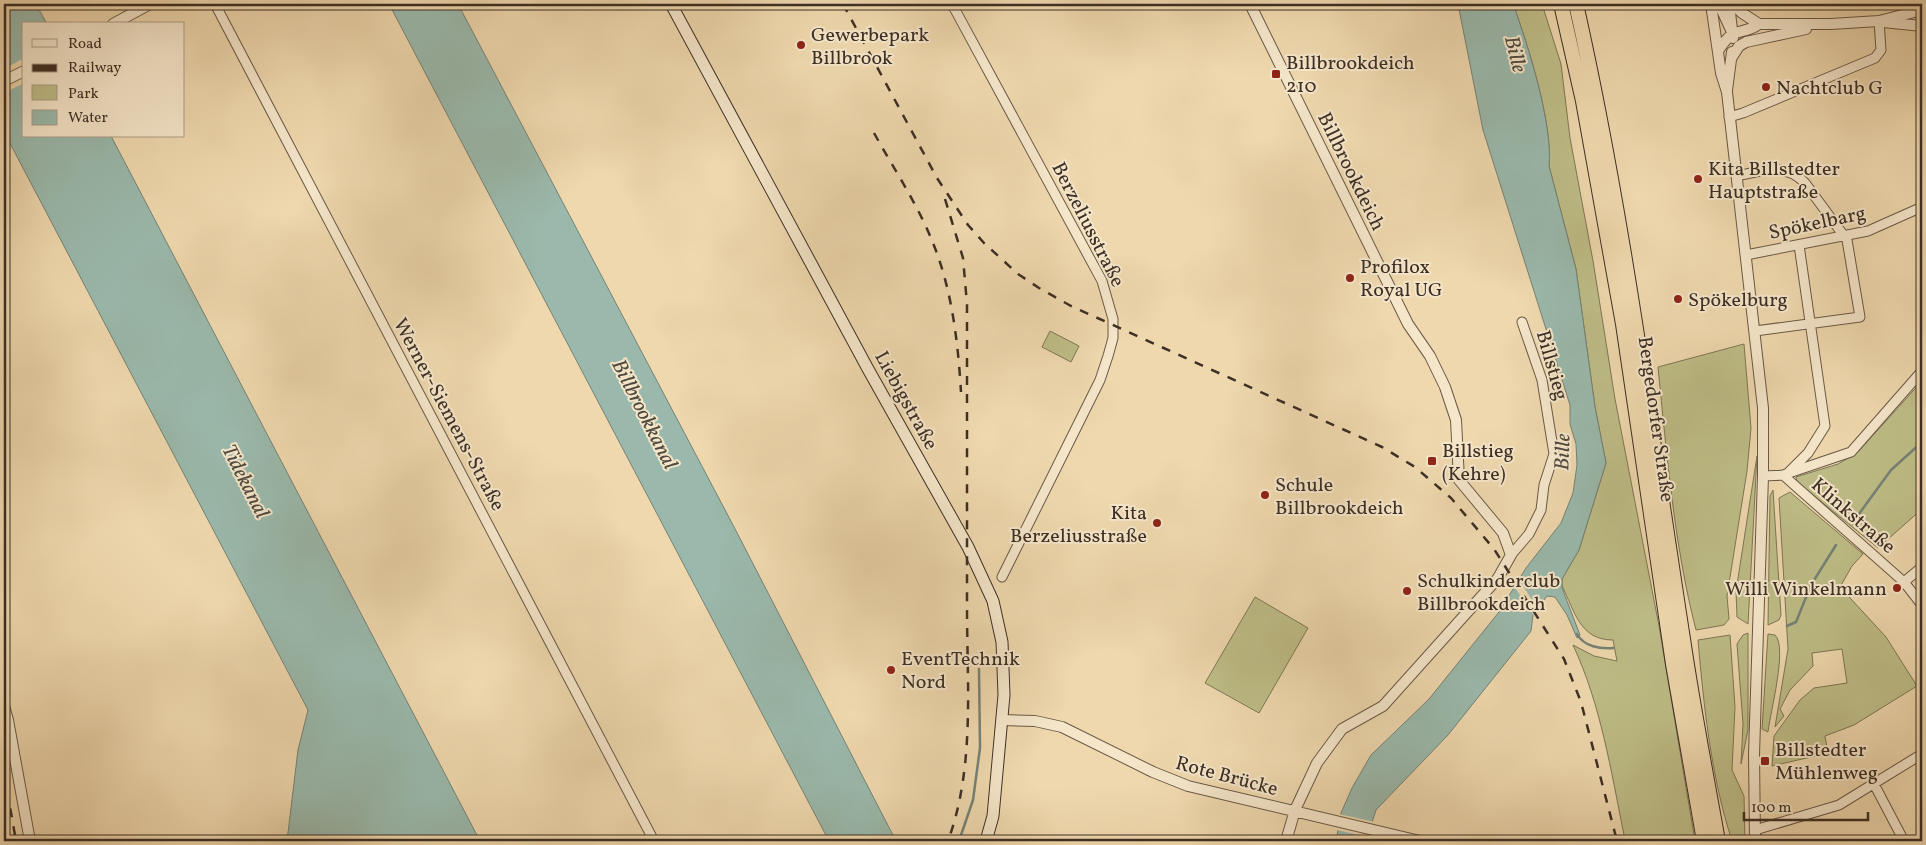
<svg xmlns="http://www.w3.org/2000/svg" width="1926" height="845" font-family="Vollkorn,serif">
<style>
.green{fill:#bebd87;stroke:#7e7656}
.water{fill:#9ab9ac;stroke:#758276}
.pier{fill:#efd8ae}
.lines{fill:none;stroke-linecap:round;stroke-linejoin:round}
.stream{stroke:#758276;stroke-width:2.5}
.minor-casing{stroke:#6a5947;stroke-width:11}
.tertiary-casing{stroke:#6a5947;stroke-width:12}
.secondary-casing{stroke:#3d2f25;stroke-width:13}
.trunk-casing{stroke:#3d2f25;stroke-width:16}
.minor{stroke:#f5e6ca;stroke-width:9}
.tertiary{stroke:#f5e6ca;stroke-width:10}
.secondary{stroke:#f5e6ca;stroke-width:11}
.trunk{stroke:#efd8ae;stroke-width:14}
.rail{stroke:#3d2f25;stroke-width:2.5;stroke-dasharray:9 9;stroke-linecap:butt}
.poi-dot{fill:#8f2418;stroke:#f5e6ca;stroke-width:2}
.labels{text-anchor:middle;stroke-width:4;stroke-linejoin:round;paint-order:stroke}
.poi-label{font-size:20px;fill:#3d2f25;stroke:#f5e6ca;text-anchor:start}
.street-label{font-size:20px;fill:#3d2f25;stroke:#f5e6ca}
.water-label{font-size:21px;font-style:italic;fill:#504b40;stroke:#f5e6ca}
</style>
<rect width="100%" height="100%" fill="#efd8ae"/>
<filter id="stains"><feTurbulence type="fractalNoise" baseFrequency=".004" numOctaves="4"/><feColorMatrix values="0 0 0 0 .2 0 0 0 0 .09 0 0 0 0 .02 0 0 0 .5 -.17"/></filter>
<radialGradient id="worn" r=".72"><stop offset=".6" stop-color="#630" stop-opacity="0"/><stop offset="1" stop-color="#630" stop-opacity=".3"/></radialGradient>
<path class="green" d="M1513,4H1542L1561,64L1570,138L1593,261L1615,399L1659,626L1695,841H1632L1624,835C1611,771 1601,705 1573,645L1594,656L1617,661L1613,640C1580,640 1575,612 1562,586V579L1579,550L1606,463L1595,407L1576,269L1549,166C1553,124 1528,45 1513,4Z
M1050,331L1079,346L1071,362L1042,347Z
M1744,344L1751,428L1747,471L1727,596L1729,619L1724,625L1696,630C1674,544 1667,456 1658,367Z
M1922,381V509L1878,548L1797,482L1796,477L1838,464L1857,453Z
M1757,456L1748,624L1737,617L1736,591Z
M1773,490L1781,615L1779,620L1768,625L1770,496Z
M1790,492L1863,554L1852,566L1840,587L1886,637L1917,686L1854,725L1825,736L1828,753L1772,766L1774,736L1800,700L1814,688L1847,683L1842,649L1812,653L1813,666L1790,690L1780,709L1784,716L1775,727L1788,649L1779,498Z
M1255,597L1308,628L1259,713L1205,683Z
M1748,633V730L1741,764L1743,724L1737,644L1743,635Z
M1768,634L1775,635C1788,647 1770,713 1768,732L1762,729Z
M1730,635L1735,707L1732,770L1744,796L1745,841H1732C1711,776 1704,708 1698,640Z"/>
<path class="water" d="M4,4H36L47,24H24V136H111L480,841H287L298,750L308,710L4,132Z
M389,4H458L733,525L896,841H829Z
M1458,4H1513C1528,45 1553,124 1549,166L1576,269L1595,407L1606,463L1579,550L1562,579V588L1580,635L1577,638L1567,615L1555,597L1547,596L1533,615L1531,631L1448,735L1376,810L1366,841H1336L1341,813L1352,788L1371,755L1429,699L1499,612L1526,568L1561,523L1573,493L1577,465L1576,444L1570,424V405L1483,130Z"/>
<path class="pier" d="M24,58V83L4,93V69Z
M1518,578L1539,611L1535,617L1514,586Z
M1339,814L1375,822L1369,837L1336,830Z"/>
<g class="lines">
<path class="stream" d="M1856,518L1891,470L1922,442
M1787,626L1796,622L1811,585L1836,545
M1577,634C1584,647 1601,649 1613,648
M959,841L973,800L980,748L979,669"/>
<g class="minor-casing">
<path id="minor" d="M215,4L654,841
M952,4L1102,281L1113,319V338L1108,356L1100,380L1002,577
M1729,117L1743,113L1875,58L1881,50L1879,21
M1737,176C1761,171 1786,162 1805,183L1847,240L1860,317L1755,331
M1746,255L1868,231L1922,207
M1788,473L1808,453L1825,426L1799,245
M1783,475L1904,582L1922,605
M1763,476L1783,475L1851,452L1922,371
M1511,555L1529,534L1541,510L1544,485L1554,454L1542,380L1522,322
M1904,582L1922,567
M1874,784L1904,841
M1755,830L1839,805L1922,754"/>
</g>
<g class="tertiary-casing">
<path id="tertiary" d="M1250,4L1408,324L1430,356L1445,387L1456,420L1459,480L1503,533L1511,555L1498,578L1383,706L1342,729L1317,763L1295,810L1286,841
M1711,4L1721,73L1727,92L1763,408V476L1754,754L1755,841
M1719,4L1731,30
M1729,4L1733,38
M1733,4L1742,13L1759,24
M1883,22L1922,26
M113,24L150,4
M1718,51C1735,24 1740,37 1759,24H1831L1879,21L1922,10
M1732,57L1739,46L1746,42L1806,29
M4,81L24,71
M1727,90L1732,52
M4,706L8,720L30,841
M1003,720L1035,721L1062,727L1153,772L1188,786L1420,841"/>
</g>
<g class="secondary-casing">
<path id="secondary" d="M671,4L868,369L968,547L993,601L1002,642L1004,695L993,816L986,841"/>
</g>
<g class="trunk-casing">
<path id="trunk" d="M1561,4L1583,101L1623,324L1673,664L1704,841
M1576,4C1623,213 1650,427 1683,639C1693,707 1706,774 1718,841"/>
</g>
<use href="#minor" class="minor"/>
<use href="#tertiary" class="tertiary"/>
<use href="#secondary" class="secondary"/>
<use href="#trunk" class="trunk"/>
<path class="rail" d="M843,4L937,178L968,225L984,243L1018,274L1039,288L1071,306L1382,447L1415,467L1451,498L1494,549L1564,659L1581,702L1617,841
M874,133C894,169 918,205 933,243C952,290 958,342 961,392
M945,199L963,258L967,304C967,405 967,507 967,608C967,686 975,767 948,841
M4,773L16,841"/>
</g>
<g class="poi-dot">
<circle cx="801" cy="45" r="5"/>
<rect x="1271" y="69" width="10" height="10" rx="2.5"/>
<circle cx="1766" cy="87" r="5"/>
<circle cx="1698" cy="179" r="5"/>
<circle cx="1350" cy="278" r="5"/>
<circle cx="1678" cy="299" r="5"/>
<rect x="1427" y="456" width="10" height="10" rx="2.5"/>
<circle cx="1265" cy="495" r="5"/>
<circle cx="1157" cy="523" r="5"/>
<circle cx="1897" cy="588" r="5"/>
<circle cx="1407" cy="591" r="5"/>
<circle cx="891" cy="670" r="5"/>
<rect x="1760" y="756" width="10" height="10" rx="2.5"/>
</g>
<g class="labels">
<g class="poi-label">
<text x="811" y="41">Gewerbepark<tspan x="811" dy="23">Billbrook</tspan></text>
<text x="1286" y="69">Billbrookdeich<tspan x="1286" dy="23">210</tspan></text>
<text x="1776" y="94">Nachtclub G</text>
<text x="1708" y="175">Kita Billstedter<tspan x="1708" dy="23">Hauptstraße</tspan></text>
<text x="1360" y="273">Profilox<tspan x="1360" dy="23">Royal UG</tspan></text>
<text x="1688" y="306">Spökelburg</text>
<text x="1442" y="457">Billstieg<tspan x="1442" dy="23">(Kehre)</tspan></text>
<text x="1275" y="491">Schule<tspan x="1275" dy="23">Billbrookdeich</tspan></text>
<text x="1147" y="519" text-anchor="end">Kita<tspan x="1147" dy="23">Berzeliusstraße</tspan></text>
<text x="1417" y="587">Schulkinderclub<tspan x="1417" dy="23">Billbrookdeich</tspan></text>
<text x="1887" y="595" text-anchor="end">Willi Winkelmann</text>
<text x="901" y="665">EventTechnik<tspan x="901" dy="23">Nord</tspan></text>
<text x="1775" y="756">Billstedter<tspan x="1775" dy="23">Mühlenweg</tspan></text>
</g>
<g class="street-label">
<text transform="translate(1352 171) rotate(64)" y="7">Billbrookdeich</text>
<text transform="translate(1817 222) rotate(-12)" y="7">Spökelbarg</text>
<text transform="translate(1089 224) rotate(63)" y="7">Berzeliusstraße</text>
<text transform="translate(1553 365) rotate(74)" y="7">Billstieg</text>
<text transform="translate(907 400) rotate(61)" y="7">Liebigstraße</text>
<text transform="translate(450 414) rotate(62)" y="7">Werner-Siemens-Straße</text>
<text transform="translate(1657 419) rotate(82)" y="7">Bergedorfer Straße</text>
<text transform="translate(1854 515) rotate(41)" y="7">Klinkstraße</text>
<text transform="translate(1227 775) rotate(15)" y="7">Rote Brücke</text>
</g>
<g class="water-label">
<text transform="translate(1516 54) rotate(76)" y="7">Bille</text>
<text transform="translate(645 414) rotate(63)" y="7">Billbrookkanal</text>
<text transform="translate(1562 452) rotate(-88)" y="7">Bille</text>
<text transform="translate(246 481) rotate(63)" y="7">Tidekanal</text>
</g>
</g>
<rect width="1926" height="845" fill="none" stroke="#efd8ae" stroke-width="20"/>
<rect x="5" y="5" width="1916" height="835" fill="none" stroke="#3d2f25" stroke-width="2.5"/>
<rect x="10" y="10" width="1906" height="825" fill="none" stroke="#3d2f25"/>
<rect x="22" y="22" width="162" height="115" fill="#f5e6ca" stroke="#ab9d88"/>
<rect x="32" y="39" width="25" height="8" fill="#f5e6ca" stroke="#ab9d88"/>
<text x="68" y="48" font-size="15" fill="#3d2f25">Road</text>
<rect x="32" y="64" width="25" height="8" fill="#3d2f25" stroke="#ab9d88"/>
<text x="68" y="72" font-size="15" fill="#3d2f25">Railway</text>
<rect x="32" y="85" width="25" height="15" fill="#bebd87" stroke="#ab9d88"/>
<text x="68" y="98" font-size="15" fill="#3d2f25">Park</text>
<rect x="32" y="110" width="25" height="15" fill="#9ab9ac" stroke="#ab9d88"/>
<text x="68" y="122" font-size="15" fill="#3d2f25">Water</text>
<path d="M1744 812v8h124v-8" fill="none" stroke="#3d2f25" stroke-width="2.5"/>
<text x="1751" y="812" font-size="15" fill="#3d2f25" stroke="#f5e6ca" stroke-width="4" paint-order="stroke">100 m</text>
<rect width="100%" height="100%" filter="url(#stains)"/>
<rect width="100%" height="100%" fill="url(#worn)"/>
</svg>
